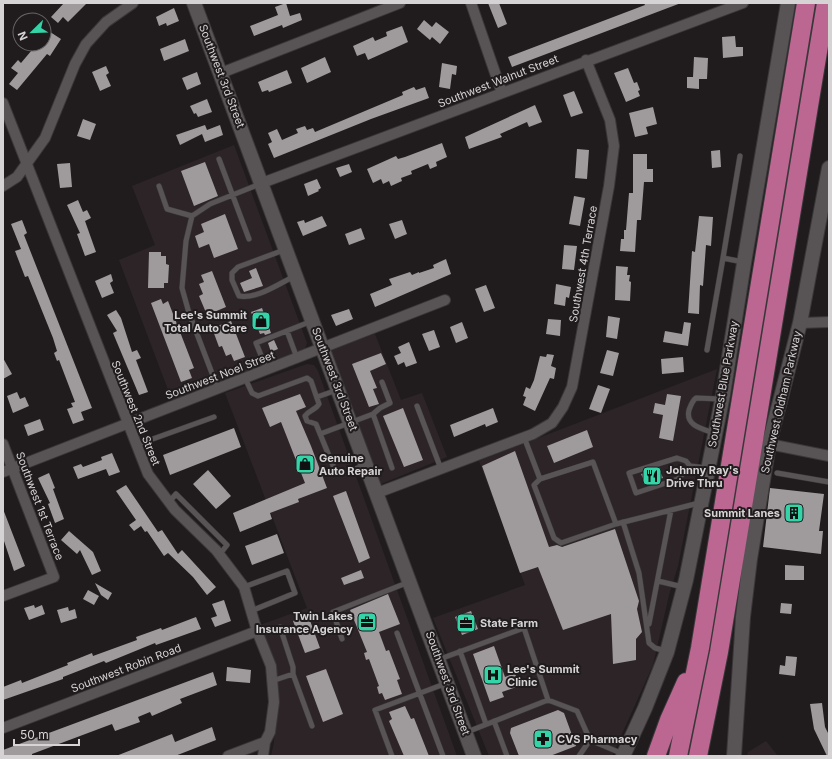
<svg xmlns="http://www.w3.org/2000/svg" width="832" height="759" font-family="Inter,sans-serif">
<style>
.built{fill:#2d2428}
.building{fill:#9f9a9c}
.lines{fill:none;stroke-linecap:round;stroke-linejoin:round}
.lane-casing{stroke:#3a3739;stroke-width:6}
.street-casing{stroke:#3a3739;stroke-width:12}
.secondary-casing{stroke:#3a3739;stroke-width:16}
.highway-casing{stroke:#3a3739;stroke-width:20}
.lane{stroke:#585355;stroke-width:5}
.street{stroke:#585355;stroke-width:10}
.secondary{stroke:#585355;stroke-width:14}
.highway{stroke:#bb6792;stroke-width:18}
.labels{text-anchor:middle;stroke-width:4;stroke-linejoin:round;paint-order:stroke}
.street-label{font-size:11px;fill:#d6d3d5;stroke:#201c1d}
.poi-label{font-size:11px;font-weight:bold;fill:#d6d3d5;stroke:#201c1d;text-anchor:start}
</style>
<rect width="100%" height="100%" fill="#201c1d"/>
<path class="built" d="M234,145L307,343L305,349L300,354L173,403L119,260L155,245L132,186Z
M375,334L401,400L422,393L447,457L381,484L375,482L327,352L333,348Z
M307,364L314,365L318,371L457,756H271L274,743L276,705L260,625L307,608L225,393Z
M717,369L678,566L669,595L653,665L612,756H489L433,618L525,585L479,461Z
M766,741L778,756H747L748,752Z"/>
<path class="building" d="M64,3H87L68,22L63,17L58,23L51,17Z
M286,3L290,16L300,13L302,20L283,28L282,25L254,36L250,26L278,15L275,7Z
M488,3H499L507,24L498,28Z
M644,3H681L512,67L508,57L645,5Z
M174,8L179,21L167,26L166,23L159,26L156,17Z
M424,20L432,27L436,22L449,32L440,44L432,37L430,40L417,29Z
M402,26L408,42L368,60L365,53L357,56L353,46L373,37L375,41L387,36L386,32Z
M44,28L61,39L50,56L47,54L17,90L9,84L18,73L11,68L18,60L21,63L37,44H44Z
M735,36L736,47H743V56L723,58L722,37Z
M185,39L189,51L164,61L160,49Z
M325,57L331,72L307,83L301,68Z
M694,57L708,58L707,79H699V89L687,88V77H693Z
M442,63L457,66L456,75L452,74L450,89L439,87Z
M106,66L109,73L106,75L111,86L100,91L92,72Z
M628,68L634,83L637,82L640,90L638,91L640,96L626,102L614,73Z
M287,70L292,83L269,92L268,90L262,92L258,82Z
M197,72L201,84L187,90L182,78Z
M414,87L416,90L425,87L429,98L371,119L274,158L268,144L272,142L268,133L277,129L282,140L298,133L296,129L305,126L307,130L313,128L315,132L403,95L402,92Z
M574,91L583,113L571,117L563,95Z
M207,99L212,112L198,117L196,113L194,114L190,106Z
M535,105L542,122L529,127L527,122L500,134L502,137L469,149L465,137Z
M653,107L657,124L646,127L648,134L635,137L629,113Z
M83,119L96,124L90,140L77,136Z
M205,125L207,130L220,125L223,135L205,142L202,134L180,145L176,135Z
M442,143L447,157L436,162L437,166L430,169L428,164L411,171L412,174L401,178L402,181L391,186L389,181L383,184L381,179L373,183L367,169L396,156L398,159L405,157Z
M577,149L589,150L587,179L575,178Z
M720,150L721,167L712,168L711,151Z
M633,154H647V169H653V182H644L641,220H637L635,252L620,251L621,239H624V230H626L629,193H633Z
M205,162L218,196L194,206L181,171Z
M70,163L72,187L60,188L57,164Z
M349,164L352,172L340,177L336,168Z
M317,179L321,188L318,190L319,191L308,196L304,184Z
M574,196L585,198L580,226L569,224Z
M78,200L83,212L87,210L91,218L85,221L96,252L85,256L77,234L80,233L67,205Z
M225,214L238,249L214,258L209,244L199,248L195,236L204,232L201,224Z
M322,216L327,226L303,236L297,222L304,220L305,223Z
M699,216L713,217L711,246L706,245L703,286L700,285L699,314L688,313L692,251L695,252Z
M22,220L27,233L24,235L92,408L81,412L84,420L73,424L67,409L73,407L71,403L75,402L59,360L57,361L54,353L57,351L53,338L28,276L25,277L15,251L21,249L11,224Z
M402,220L407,234L395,239L389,224Z
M361,228L365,239L349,245L345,234Z
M564,245L577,246L574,270L562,269Z
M149,252H161V256H166V264L169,265L168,283H164V288H148Z
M446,259L451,274L375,307L370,294L392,285L389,279L410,272L412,275L419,272V273L434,268L433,265Z
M616,266L628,267L627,275H630L629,281L631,282L630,301L615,300Z
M256,268L263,286L244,292L240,283L252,278L249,271Z
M212,271L226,307L207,315L199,296L203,294L199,284L204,282L201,275Z
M111,274L113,281L110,283L114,293L102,298L95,281Z
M556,284L571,287L569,298L566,297L565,306L554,304Z
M486,285L495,308L484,312L475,289Z
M161,299L163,304L168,301L194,368L189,370L192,378L181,382L151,303Z
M262,308L271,333L265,335L264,333L260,334L251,312Z
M349,309L353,319L336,326L331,315Z
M116,310L121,318L132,352L137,350L141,358L136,360L148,392L139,395L113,333L117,331L107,315Z
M608,316L620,318L617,339L606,337Z
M548,319L561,320L560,336L546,334Z
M231,321L245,357L234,361L231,354L226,356L222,346L219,347L212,328Z
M462,322L468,338L456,343L450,327Z
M684,322L691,323L688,346L663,342L665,331L682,334Z
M434,330L440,347L429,351L422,334Z
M274,340L278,349L271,352L268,343Z
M409,342L417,363L406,367L404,362L398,365L394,356L401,353L398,347Z
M607,350L619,353L613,376L600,373Z
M381,353L386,364L370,371L377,388L373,389L379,404L369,407L352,364Z
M547,354L554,355L551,366L556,368L554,379L550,378L535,411L523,405L526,397L523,396L526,387L530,389L534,380L540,356L546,357Z
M683,357L684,372L662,374L661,359Z
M3,358L12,374L3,379Z
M598,385L610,389L601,413L589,409Z
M17,392L20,399L25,397L29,406L13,413L7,396Z
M300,394L306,407L296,411L311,446L327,488L298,499L299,502L270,513L272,519L240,532L233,513L305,483L281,422L270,427L262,408Z
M667,394L681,396L673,441L659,438L663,415L653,413L655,403L665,405Z
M403,408L423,460L404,467L383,416Z
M493,408L498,422L486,427L485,424L454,437L450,425Z
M40,419L44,430L28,436L24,425Z
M234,428L241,447L170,475L163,455Z
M587,430L593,447L554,463L547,446Z
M515,451L549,547L557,545L562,547L615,529L639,601L637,609L642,632L636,639V660L613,664L611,614L563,630L538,567L520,573L482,466Z
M112,453L120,472L109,476L106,469L78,479L73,467L81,464L83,467L102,460L101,457Z
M659,469L663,478L645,483L641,474Z
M208,470L231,496L216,509L193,484Z
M49,473L55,488L53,489L64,519L55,523L48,504L50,503L38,478Z
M126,485L158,532L162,530L178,554L182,550L216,587L207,595L193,577L168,553L164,556L147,531L145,532L141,526L134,531L129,525L136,520L116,491Z
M770,488L824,494L819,531H823L821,554L763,547Z
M346,491L370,558L359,563L333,496Z
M3,509L25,566L14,571L3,538Z
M69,531L93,552L101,571L92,575L80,550L77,554L61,540Z
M277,534L284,553L252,565L245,546Z
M785,565L804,566V580H785Z
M361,570L364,578L344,585L341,578Z
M95,583L112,593L108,600L101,595Z
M88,590L99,596L94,605L83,599Z
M388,594L400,624L379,632L386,651L389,650L400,679L397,680L402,694L385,700L382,693L379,694L377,687L379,686L369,659L366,660L364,653L367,652L350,610Z
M224,600L231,621L215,627L211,618L217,616L212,604Z
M781,603L792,604L791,614L780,613Z
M34,605L35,608L42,605L45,614L29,620L24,608Z
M68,607L69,611L75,609L77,618L61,623L57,610Z
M471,611L478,629L462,635L455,617Z
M308,615L320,648L305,653L293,621Z
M196,617L201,629L156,645L155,643L106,663L104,661L63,677V679L3,700V687L21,680L22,683L68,665L67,663L92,653L93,656L137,640L136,637L161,628L162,630Z
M494,646L505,677L515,673L519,686L502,692L504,697L490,702L473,654Z
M786,656L797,657L795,676L779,674L780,665L785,666Z
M227,667L251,670L250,683L226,681Z
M326,669L343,714L323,722L306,676Z
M213,672L217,685L180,699L182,703L152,716L150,712L138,717L140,722L115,731L112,724L32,754V756H3V750Z
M822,703L825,727L829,735V756H827L814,729L810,704Z
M405,706L411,719L414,718L429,756H404L389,721L392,719L389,712Z
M558,710L564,713L576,746L550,756H519L510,733L511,728Z
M212,727L216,740L175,756H116L172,734L175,742Z"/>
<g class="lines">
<g class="lane-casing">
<path id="lane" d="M740,156L723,258L743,262
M219,159L249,239
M159,186L167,209L192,216
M284,250L238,267L232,273V280L239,296C258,299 278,284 295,276
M287,331L297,358
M707,350L723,258
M267,370L256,343L312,321
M245,378L252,393L258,396L307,378L311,381L319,404C316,410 309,410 305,416L307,421L316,424L334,468L342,473L364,466
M218,389L189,313L182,288L186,241L192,216L210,204L260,184
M317,397L337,390
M417,406L441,469
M373,414L380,408L390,403L382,382
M714,433C703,429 685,426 689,410C691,405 692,401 696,398L720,399
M320,434L373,414L392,468
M524,437L540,479L534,485L554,538L561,543L616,524L699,503
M136,445L214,417
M690,466L678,479L636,493L629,473L677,458L686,461L690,466L707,468
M777,473L829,482
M540,479L593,462L616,524
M169,502L176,494L227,545L220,554
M623,522L639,573L649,643L655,648L666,651
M658,581L683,587
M244,587L287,571L295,593L251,611
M649,624L671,510
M280,627L293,667V674
M397,633L443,756
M342,639L333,612L409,582
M460,651L486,724
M440,659L524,628L548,700
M272,681L293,674L312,726
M494,721L507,756
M467,732L548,700L577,711L590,740L623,754
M392,756L375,710L447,683
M579,756L590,740"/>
</g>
<g class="street-casing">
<path id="street" d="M471,3L502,93
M221,73L400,3
M3,103L148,474L175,510L216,550L244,587L257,631L271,666L274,702L270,732L265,742L263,756
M262,183L743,3
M3,186L17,177L45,138L75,64L86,44L106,22L133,3
M800,323L829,322
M3,444L54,577L3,596
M769,444L829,456
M3,472L445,300
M377,493L533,434L552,423L563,407L572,387L609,186L614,146L610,120L586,60
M3,728L257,631
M228,756L265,742"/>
</g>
<g class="secondary-casing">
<path id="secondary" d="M194,3L474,756
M623,756L645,708L667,652L686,580L723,395L744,263L788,3
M734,756L743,617L750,559L769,444L800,323L829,168"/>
</g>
<g class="highway-casing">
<path id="highway" d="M656,756L669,720L686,682
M678,756L700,648L806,3
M698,756L719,652L826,3"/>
</g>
<use href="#lane" class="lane"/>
<use href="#street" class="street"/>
<use href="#secondary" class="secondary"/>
<use href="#highway" class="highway"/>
</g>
<defs>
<g id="shop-square" transform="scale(1)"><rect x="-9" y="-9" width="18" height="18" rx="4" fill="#34d4a8" stroke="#201c1d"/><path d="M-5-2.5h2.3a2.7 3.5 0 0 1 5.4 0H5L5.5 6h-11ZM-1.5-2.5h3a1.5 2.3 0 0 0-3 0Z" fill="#111"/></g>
<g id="restaurant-square" transform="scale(1)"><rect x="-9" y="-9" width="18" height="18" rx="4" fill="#34d4a8" stroke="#201c1d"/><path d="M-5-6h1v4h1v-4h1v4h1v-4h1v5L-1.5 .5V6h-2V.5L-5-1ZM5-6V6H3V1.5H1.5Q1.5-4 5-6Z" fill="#111"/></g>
<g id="building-square" transform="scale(1)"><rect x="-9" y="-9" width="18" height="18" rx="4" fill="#34d4a8" stroke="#201c1d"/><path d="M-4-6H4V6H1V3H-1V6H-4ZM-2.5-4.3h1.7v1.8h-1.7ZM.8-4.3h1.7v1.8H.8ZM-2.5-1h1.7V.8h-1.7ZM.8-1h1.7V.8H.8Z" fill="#111"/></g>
<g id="office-square" transform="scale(1)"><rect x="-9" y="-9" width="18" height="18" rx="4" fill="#34d4a8" stroke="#201c1d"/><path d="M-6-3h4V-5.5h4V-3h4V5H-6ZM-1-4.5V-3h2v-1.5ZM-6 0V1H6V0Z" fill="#111"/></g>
<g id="hospital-square" transform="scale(1)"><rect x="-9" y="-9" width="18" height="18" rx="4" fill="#34d4a8" stroke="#201c1d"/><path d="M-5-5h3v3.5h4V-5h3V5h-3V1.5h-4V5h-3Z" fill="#111"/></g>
<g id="pharmacy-square" transform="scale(1)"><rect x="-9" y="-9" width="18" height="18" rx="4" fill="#34d4a8" stroke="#201c1d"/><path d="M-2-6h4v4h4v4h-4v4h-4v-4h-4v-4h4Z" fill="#111"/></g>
</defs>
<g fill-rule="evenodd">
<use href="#shop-square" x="261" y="321"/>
<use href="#shop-square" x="305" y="464"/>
<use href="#restaurant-square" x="652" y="476"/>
<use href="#building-square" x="794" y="513"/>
<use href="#office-square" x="367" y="622"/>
<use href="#office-square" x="466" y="623"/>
<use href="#hospital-square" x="493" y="675"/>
<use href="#pharmacy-square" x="543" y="739"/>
</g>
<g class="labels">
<g class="street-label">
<text transform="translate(222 76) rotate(69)" y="4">Southwest 3rd Street</text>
<text transform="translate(498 81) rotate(-21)" y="4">Southwest Walnut Street</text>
<text transform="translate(583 264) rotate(-80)" y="4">Southwest 4th Terrace</text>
<text transform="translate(220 375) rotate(-21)" y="4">Southwest Noel Street</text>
<text transform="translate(335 379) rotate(69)" y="4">Southwest 3rd Street</text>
<text transform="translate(723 384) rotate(-80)" y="4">Southwest Blue Parkway</text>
<text transform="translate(781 402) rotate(-77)" y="4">Southwest Oldham Parkway</text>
<text transform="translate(136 413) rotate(68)" y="4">Southwest 2nd Street</text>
<text transform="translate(40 506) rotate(69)" y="4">Southwest 1st Terrace</text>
<text transform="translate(126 668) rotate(-21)" y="4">Southwest Robin Road</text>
<text transform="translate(448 683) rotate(70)" y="4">Southwest 3rd Street</text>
</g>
<g class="poi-label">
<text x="247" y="319" text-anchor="end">Lee's Summit<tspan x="247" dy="13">Total Auto Care</tspan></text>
<text x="319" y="462">Genuine<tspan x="319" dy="13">Auto Repair</tspan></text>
<text x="666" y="474">Johnny Ray's<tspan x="666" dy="13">Drive Thru</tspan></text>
<text x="780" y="517" text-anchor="end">Summit Lanes</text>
<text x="353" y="620" text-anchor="end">Twin Lakes<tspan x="353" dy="13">Insurance Agency</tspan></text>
<text x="480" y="627">State Farm</text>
<text x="507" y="673">Lee's Summit<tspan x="507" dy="13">Clinic</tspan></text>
<text x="557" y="743">CVS Pharmacy</text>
</g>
</g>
<rect width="832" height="759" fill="none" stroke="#d6d3d5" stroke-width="8"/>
<g transform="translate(32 32) rotate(247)"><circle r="19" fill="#201c1d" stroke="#696567"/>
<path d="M0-3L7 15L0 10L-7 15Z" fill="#34d4a8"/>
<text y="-6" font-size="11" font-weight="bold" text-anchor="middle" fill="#d6d3d5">N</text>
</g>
<path d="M14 739v6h65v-6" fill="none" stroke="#d6d3d5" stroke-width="2"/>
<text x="20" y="739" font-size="12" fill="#d6d3d5" stroke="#201c1d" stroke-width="3" paint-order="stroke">50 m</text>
</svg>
